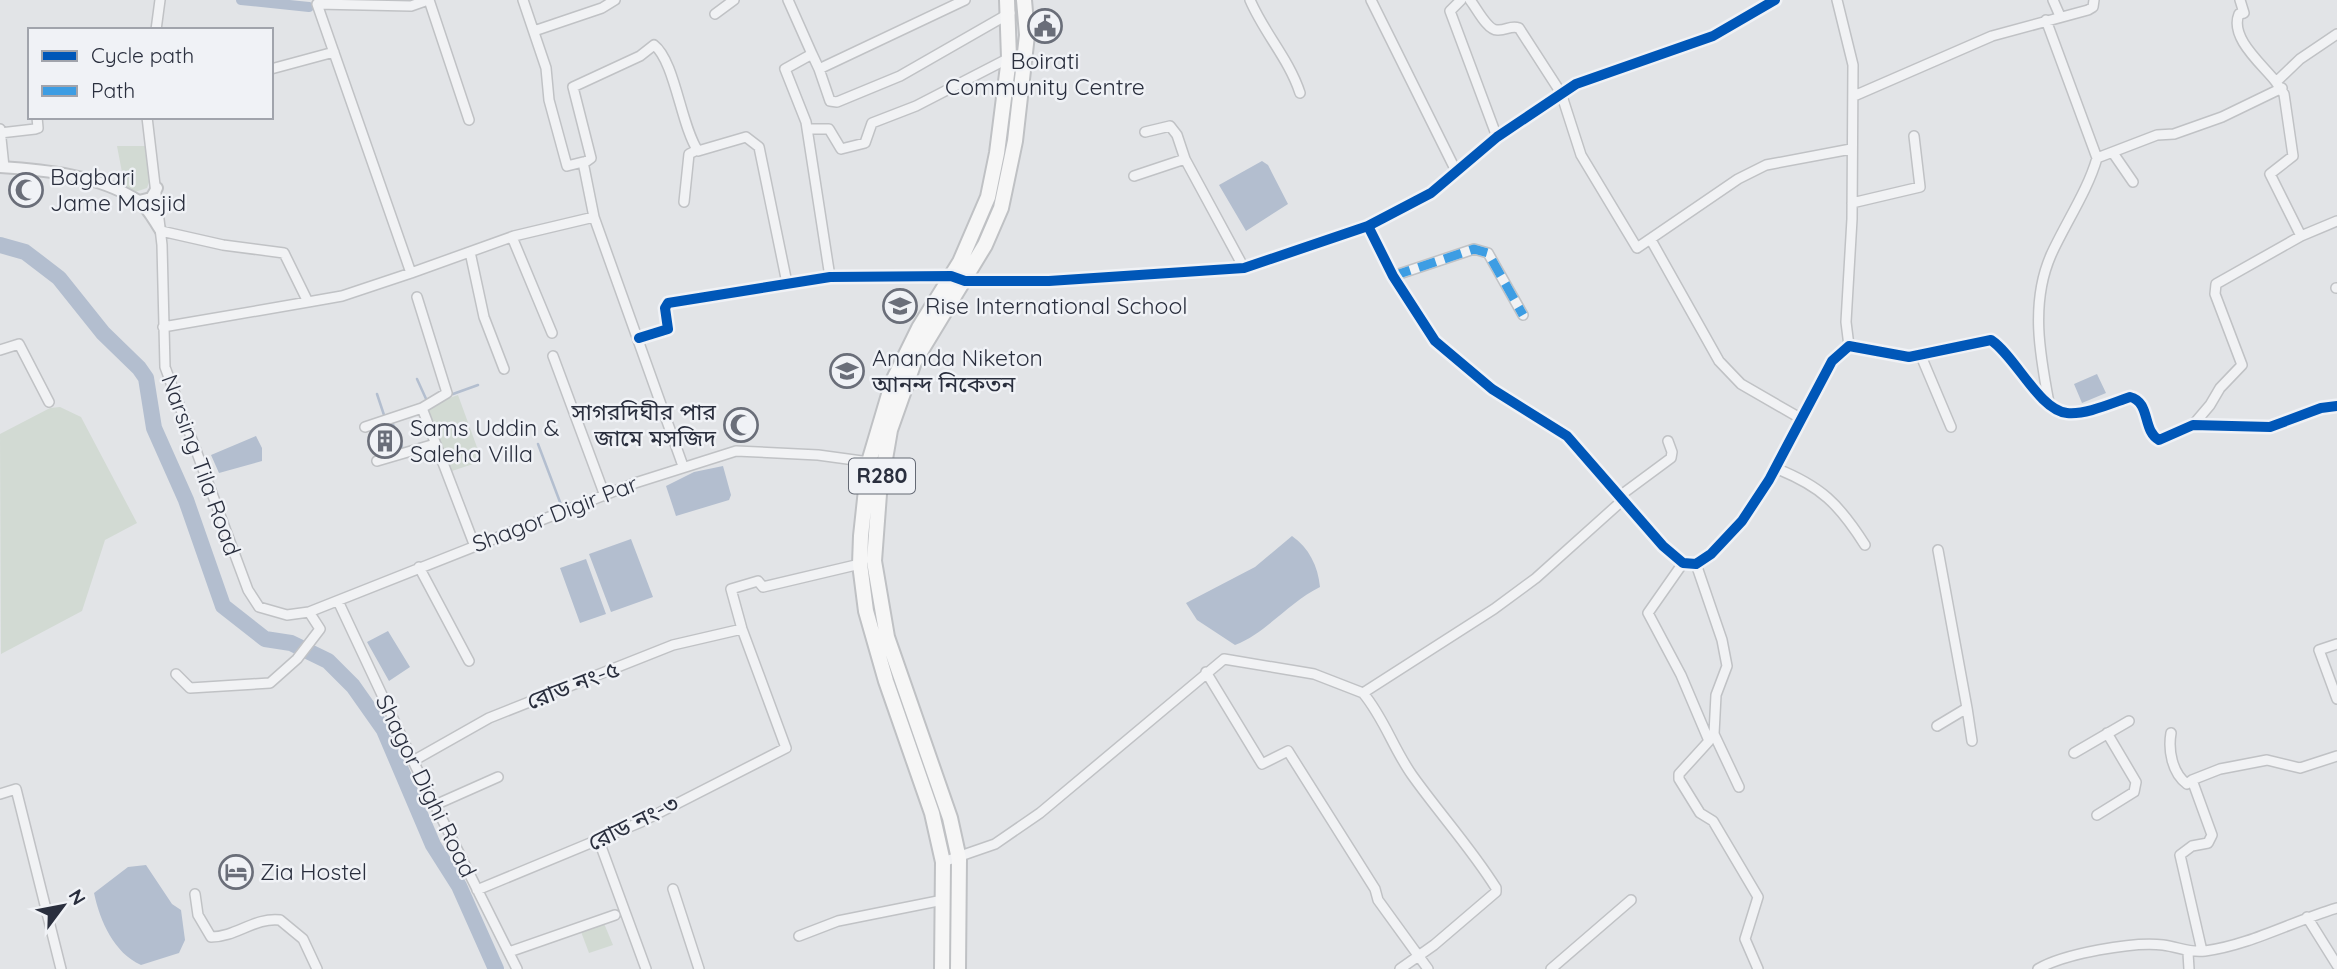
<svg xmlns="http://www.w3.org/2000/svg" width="2337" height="969" font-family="Quicksand,'Noto Sans Bengali',sans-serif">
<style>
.green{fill:#d2dad3}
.water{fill:#b3becf}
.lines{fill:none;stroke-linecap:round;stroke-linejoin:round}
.stream{stroke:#b3becf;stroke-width:2.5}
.canal{stroke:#b3becf;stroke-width:10}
.river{stroke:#b3becf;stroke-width:16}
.minor-casing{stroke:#c0c2c5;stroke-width:12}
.tertiary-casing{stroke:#c0c2c5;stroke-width:14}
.primary-casing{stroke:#bfc1c4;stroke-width:18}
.minor{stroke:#f1f2f4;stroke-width:9}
.tertiary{stroke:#f1f2f4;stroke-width:10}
.primary{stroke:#f6f6f6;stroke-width:14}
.quiet{stroke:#3d9de3;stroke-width:9;stroke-dasharray:18 9;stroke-linecap:butt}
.cycleway-casing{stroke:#f0f2f6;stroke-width:15}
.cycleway{stroke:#0057b8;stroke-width:10}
.labels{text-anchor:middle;stroke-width:5;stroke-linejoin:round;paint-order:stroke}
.shield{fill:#f0f2f6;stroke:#656a75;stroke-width:2}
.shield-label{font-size:21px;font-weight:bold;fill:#2a2f3e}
.poi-label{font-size:23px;fill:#2a2f3e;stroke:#f0f2f6;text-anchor:start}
.street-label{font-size:23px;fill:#2a2f3e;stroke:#f0f2f6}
</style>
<rect width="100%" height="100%" fill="#e2e4e7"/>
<path class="green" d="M117,146H145L149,182L147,188L135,192L125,188Z
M458,395L482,461L449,472L427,417L432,404Z
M60,407L81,417L137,523L105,540L82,611L1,654L0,434L50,408Z
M603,921L613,945L589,953L580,929Z"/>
<path class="water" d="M1262,161L1268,165L1288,204L1246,231L1219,185Z
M2097,374L2106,393L2082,403L2074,384Z
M256,436L262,448V461L219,473L211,455Z
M723,466L731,495L729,500L676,516L666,486L694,472Z
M1292,536C1309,548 1318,566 1320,587C1288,603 1266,633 1235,645L1197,620L1186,603L1255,567Z
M631,539L653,597L611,612L589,554Z
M586,559L606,614L580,623L560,568Z
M388,631L410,667L389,681L367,642Z
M146,865L172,904L181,910L185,940L179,953L141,965C114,953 100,921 94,893L128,867Z"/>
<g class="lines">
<path class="stream" d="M417,379L427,401
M377,394L385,418
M453,394L478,385
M392,422L404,452
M538,444L563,510"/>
<path class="canal" d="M241,0L309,7"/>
<path class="river" d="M0,245L25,252L59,278L103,333L139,368L146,378L154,428L186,500L223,606L265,639L291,643L328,661L353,686L384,730L433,845L459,886L496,969"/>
<g class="minor-casing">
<path id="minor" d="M428,0L411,6L317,4L411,273L514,236L594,217
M429,0L469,120
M523,0L546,68L549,100L567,166L583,162L594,217L683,466
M788,0L812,54
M1250,0C1264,33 1289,59 1300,93
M1371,0L1456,171
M1461,0L1450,11L1497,137
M1470,0C1476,7 1487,30 1497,30C1506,31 1510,25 1519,28L1561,93L1581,155L1637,248L1738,179L1766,165L1851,149
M1837,0L1853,65L1852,219L1846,322L1849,346
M2053,0L2060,16
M2240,0L2244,13L2239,14C2229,38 2263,65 2276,82
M715,14L734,0
M2046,20L2097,158
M156,30L160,0
M534,31L602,8L615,0
M271,69L334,52
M819,69L830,101L837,102L900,76L1010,13
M1854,96L1992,36L2088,10L2093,7L2094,0
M147,117L162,245L165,367L248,590L259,607L287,615L309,612L635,483L736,451L818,455L884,464
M0,129L4,167
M807,129H829L841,149L865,143L872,123L916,106L1009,58
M1145,132L1170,126L1177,135L1185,159
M0,133L35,129L38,128L37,117
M2113,153L2133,182
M584,163L591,158L573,87L640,56L654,45C675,61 681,126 698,151L746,137L759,147L787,283
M1134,176L1185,159L1244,268
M684,202L689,154L697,150
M1852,203L1920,187L1914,136
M1368,226L1393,276L1435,341L1492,389L1567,436L1663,546L1683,563L1696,564L1711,554L1742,521L1769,480L1832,361L1849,346L1909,357L1991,340C2016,357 2039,410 2067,413C2086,415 2112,403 2130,397C2151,402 2142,431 2159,440L2193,425L2270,427L2321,408L2337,406
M161,231L223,245L284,253L308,302L342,296L411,273
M2301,236L2270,174L2293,156L2284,94L2276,82L2300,59L2337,34
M512,237L552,333
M1651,240L1719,361L1741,384L1800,418
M470,252L484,317L504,369
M1393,276L1474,249L1488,253L1523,315
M830,277L806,122L785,69L812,54L819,69L965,0
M2336,288H2337
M417,297L447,393L422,408L474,544
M163,327L308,302
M639,338L668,329L665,308L668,303L830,277L951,276L965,281H1049L1244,268L1368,226L1431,193L1497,137L1576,84L1713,36L1775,0
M0,350L19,344L49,402
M553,356L605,496
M1921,356L1951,427
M2049,403C2040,355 2030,303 2051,255C2065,224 2088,190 2097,158L2157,135L2174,134L2222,117L2282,88
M2193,425L2210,405L2220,388L2242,365L2215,294L2216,284L2301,236L2337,221
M365,427L422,408
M377,461L435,444
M1775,468C1821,486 1839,504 1865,545
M1621,495L1671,458L1672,452L1668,441
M1683,563L1648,613L1681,675L1709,741L1679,774V779L1700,813L1713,821L1758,897L1745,939L1758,969
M1696,564L1722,640L1727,666L1716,695L1714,734L1739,787
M419,567L469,661
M338,601L413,761L517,969
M2337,644L2319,650L2337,699
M1206,672L1262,764L1288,751L1375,889L1378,900L1428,969
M176,674L190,688L270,683L297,659L320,629L309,612
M1363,693C1384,718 1393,748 1412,775C1439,813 1471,848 1496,888V892L1434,945L1400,969
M1967,708L1972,741
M1937,726L1967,708L1938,550
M2171,733C2168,750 2172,773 2187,784L2192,780
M2074,753L2129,721
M413,761L489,718L673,645L742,629
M0,794L16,789L61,969
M435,805L498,777
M2097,815L2134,792L2136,782L2107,733
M599,841L646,969
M943,862L995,844L1040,813L1224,659L1314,674L1363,693L1494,609L1536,578L1624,499
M673,889L699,969
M477,890L641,822L786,748L742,629L731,589L758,581L763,587L860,564
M195,894L198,915L211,937C236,937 255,917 280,920L303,939L317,969
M2307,917L2337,965
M799,936L838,921L943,900
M2202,951L2180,855L2192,846L2208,843L2212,835L2192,780L2220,769L2267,760L2300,768L2337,756
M509,952L615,915
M2188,953L2189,969
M1551,969L1631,900
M2038,969C2063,954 2134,941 2163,945C2179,947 2188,953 2205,951C2250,945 2293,921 2337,908"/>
</g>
<g class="tertiary-casing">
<path id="tertiary" d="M0,167C46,170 97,175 137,200C148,207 154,221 161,231
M139,201L151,198L157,188"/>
</g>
<g class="primary-casing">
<path id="primary" d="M942,969L943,862L932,813L886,681L866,611L860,564L861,536L869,462L893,381L919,328L960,262L988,197L997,153L1009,58L1007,0
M958,969L959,859L950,818L887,637L874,561L879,494L890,430L914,362L985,245L1001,208L1015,141L1027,35L1024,0"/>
</g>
<use href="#minor" class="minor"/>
<use href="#tertiary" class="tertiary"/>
<use href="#primary" class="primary"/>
<path class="quiet" d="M1393,276L1474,249L1488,253L1523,315"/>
<g class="cycleway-casing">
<path id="cycleway" d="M1368,226L1393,276L1435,341L1492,389L1567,436L1663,546L1683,563L1696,564L1711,554L1742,521L1769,480L1832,361L1849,346L1909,357L1991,340C2016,357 2039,410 2067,413C2086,415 2112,403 2130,397C2151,402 2142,431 2159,440L2193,425L2270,427L2321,408L2337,406
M639,338L668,329L665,308L668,303L830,277L951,276L965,281H1049L1244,268L1368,226L1431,193L1497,137L1576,84L1713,36L1775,0"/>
</g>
<use href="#cycleway" class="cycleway"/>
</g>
<defs>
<g id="civic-ring" transform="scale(1.75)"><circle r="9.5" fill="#f0f2f6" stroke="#6a6e79" stroke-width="1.5"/><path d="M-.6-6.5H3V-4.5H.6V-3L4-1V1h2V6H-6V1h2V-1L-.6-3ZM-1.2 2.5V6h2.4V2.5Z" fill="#6a6e79"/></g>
<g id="mosque-ring" transform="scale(1.75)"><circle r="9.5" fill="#f0f2f6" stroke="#6a6e79" stroke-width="1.5"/><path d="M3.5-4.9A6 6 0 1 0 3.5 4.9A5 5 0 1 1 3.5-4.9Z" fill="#6a6e79"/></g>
<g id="school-ring" transform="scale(1.75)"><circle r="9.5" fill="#f0f2f6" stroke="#6a6e79" stroke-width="1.5"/><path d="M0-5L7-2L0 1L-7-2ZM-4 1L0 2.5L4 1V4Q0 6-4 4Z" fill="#6a6e79"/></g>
<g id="university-ring" transform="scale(1.75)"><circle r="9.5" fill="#f0f2f6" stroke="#6a6e79" stroke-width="1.5"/><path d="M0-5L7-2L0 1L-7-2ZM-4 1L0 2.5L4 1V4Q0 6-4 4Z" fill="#6a6e79"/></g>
<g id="building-ring" transform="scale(1.75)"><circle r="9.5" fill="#f0f2f6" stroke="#6a6e79" stroke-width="1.5"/><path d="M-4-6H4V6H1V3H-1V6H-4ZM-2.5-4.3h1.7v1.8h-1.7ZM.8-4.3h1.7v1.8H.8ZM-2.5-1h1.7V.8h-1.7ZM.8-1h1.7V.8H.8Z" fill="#6a6e79"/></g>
<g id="hotel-ring" transform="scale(1.75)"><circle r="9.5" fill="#f0f2f6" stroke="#6a6e79" stroke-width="1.5"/><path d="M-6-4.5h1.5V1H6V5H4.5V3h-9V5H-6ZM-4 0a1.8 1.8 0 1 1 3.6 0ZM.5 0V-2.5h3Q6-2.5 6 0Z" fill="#6a6e79"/></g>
</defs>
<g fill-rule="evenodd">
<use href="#civic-ring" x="1045" y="26"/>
<use href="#mosque-ring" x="26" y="190"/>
<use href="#school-ring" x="900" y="306"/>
<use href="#university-ring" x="847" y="371"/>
<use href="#mosque-ring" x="741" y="425"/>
<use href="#building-ring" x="385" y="441"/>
<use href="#hotel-ring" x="236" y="872"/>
</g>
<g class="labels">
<rect class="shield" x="849" y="458.5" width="66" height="35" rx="5"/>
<g class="shield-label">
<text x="882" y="483">R280</text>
</g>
<g class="poi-label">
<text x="1045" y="69" text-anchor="middle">Boirati<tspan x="1045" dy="26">Community Centre</tspan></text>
<text x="50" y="185">Bagbari<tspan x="50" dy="26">Jame Masjid</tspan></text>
<text x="925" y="314">Rise International School</text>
<text x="872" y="366">Ananda Niketon<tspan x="872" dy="26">আনন্দ নিকেতন</tspan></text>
<text x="716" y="420" text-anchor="end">সাগরদিঘীর পার<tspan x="716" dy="26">জামে মসজিদ</tspan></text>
<text x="410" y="436">Sams Uddin &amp;<tspan x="410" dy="26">Saleha Villa</tspan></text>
<text x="260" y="880">Zia Hostel</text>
</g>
<g class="street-label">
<text transform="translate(201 465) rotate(70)" y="8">Narsing Tila Road</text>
<text transform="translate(555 514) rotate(-21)" y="8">Shagor Digir Par</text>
<text transform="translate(573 685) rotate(-21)" y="8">রোড নং-৫</text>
<text transform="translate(426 786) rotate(64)" y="8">Shagor Dighi Road</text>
<text transform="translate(633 823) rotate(-26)" y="8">রোড নং-৩</text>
</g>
</g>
<rect x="28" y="28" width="245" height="91" fill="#f0f2f6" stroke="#a1a4ac" stroke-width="2"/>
<rect x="42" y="51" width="35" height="10" fill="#0057b8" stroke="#a1a4ac" stroke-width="2"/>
<text x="91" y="63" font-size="21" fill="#2a2f3e">Cycle path</text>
<rect x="42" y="86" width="35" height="10" fill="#3d9de3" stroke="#a1a4ac" stroke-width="2"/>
<text x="91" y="98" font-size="21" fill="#2a2f3e">Path</text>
<g transform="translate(63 906) rotate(58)" stroke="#f0f2f6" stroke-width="5" paint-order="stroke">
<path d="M0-5L12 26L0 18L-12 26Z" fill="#2a2f3e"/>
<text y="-10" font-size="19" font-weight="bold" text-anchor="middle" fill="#2a2f3e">N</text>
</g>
</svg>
